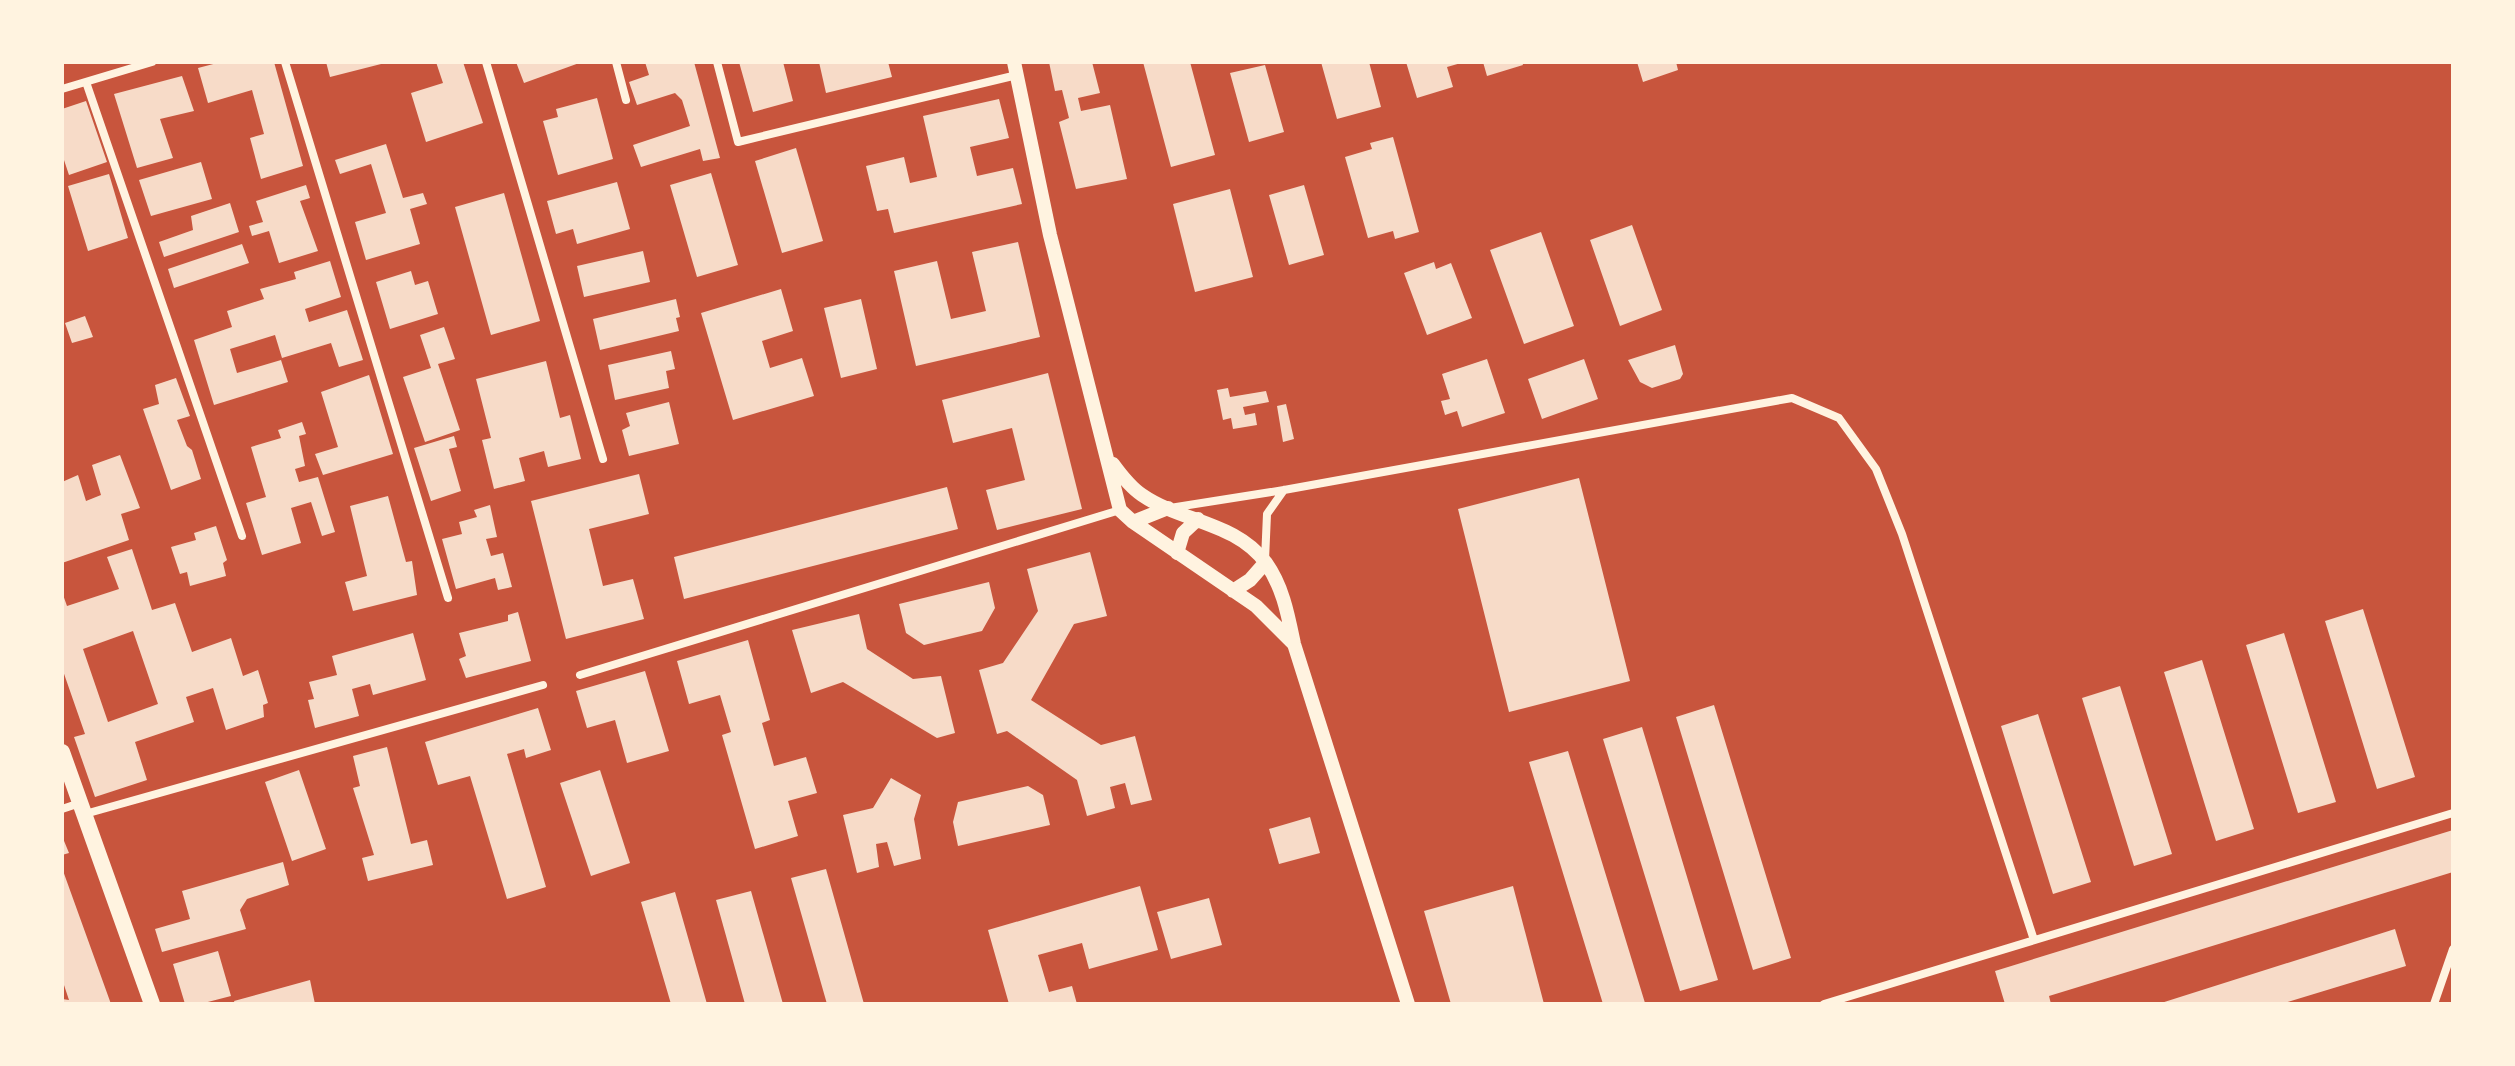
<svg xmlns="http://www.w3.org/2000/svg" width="2515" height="1066" font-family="'DejaVu Sans',sans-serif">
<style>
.building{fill:#f7dbc8;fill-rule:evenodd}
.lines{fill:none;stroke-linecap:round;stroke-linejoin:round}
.minor{stroke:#fff3e0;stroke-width:8}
.tertiary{stroke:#fff3e0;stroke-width:14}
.secondary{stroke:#fff3e0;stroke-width:16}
</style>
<rect width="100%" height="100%" fill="#c8553d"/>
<path class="building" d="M221,62H274L303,166L261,179L250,138L264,134L252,90L208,103L198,68Z
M326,62H385V63L330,77Z
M436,62H463L483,123L426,142L411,93L443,83Z
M516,62H582L524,83Z
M645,62H694L720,158L703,161L700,149L641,167L633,145L690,126L682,100L675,93L637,105L629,82L649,75Z
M739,62H783L793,101L753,112Z
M819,62H888L892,77L826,93Z
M1049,62H1092L1100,93L1078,98L1081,111L1110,105L1127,179L1076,189L1059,122L1069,118L1062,90L1055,91Z
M1143,62H1190L1215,155L1171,167Z
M1321,62H1369L1381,107L1337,119Z
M1406,62H1461V63L1447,67L1453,87L1417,98Z
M1483,62H1522L1523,65L1487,76Z
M1637,62H1676L1678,70L1643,82Z
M1265,65L1284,132L1249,142L1230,73Z
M182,76L194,111L160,119L173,158L137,168L114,94Z
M597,98L613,159L558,175L543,121L558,117L556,109Z
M999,99L1009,138L970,147L977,176L1013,168L1022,204L894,233L888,209L877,211L866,166L904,157L910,183L937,177L923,116Z
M86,101L107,162L69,175L62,154V109Z
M1393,137L1419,232L1395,239L1393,231L1368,238L1345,157L1372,149L1370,143Z
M386,144L403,198L423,193L427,204L410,209L420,244L366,260L355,222L386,213L371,164L340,174L335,160Z
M796,148L823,241L782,253L755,161Z
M201,162L212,199L151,216L139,180Z
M711,173L738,265L697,277L670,185Z
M109,174L128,238L88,251L68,186Z
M617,182L630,229L577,244L573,229L556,234L547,201Z
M306,185L310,198L300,201L318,251L279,263L269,231L252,236L249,226L263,222L256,201Z
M1304,185L1324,255L1289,265L1269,195Z
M1230,189L1253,277L1195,292L1173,204Z
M504,193L540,321L491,335L455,207Z
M230,203L239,232L164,257L159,242L193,230L191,216Z
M1632,225L1662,310L1620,326L1590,240Z
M1541,232L1574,326L1524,344L1490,250Z
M1018,242L1040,337L916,366L894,271L937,261L951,319L986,311L972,252Z
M242,244L249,263L174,288L168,269Z
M643,251L650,282L584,297L577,266Z
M330,261L341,297L305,309L309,322L347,310L363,360L339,367L331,343L282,358L275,335L230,349L237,373L281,360L288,382L214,405L194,340L232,327L227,311L264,299L260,289L296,279L294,272Z
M1434,262L1436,269L1451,263L1472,318L1427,335L1404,273Z
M411,271L415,285L428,281L438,314L390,329L376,282Z
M781,289L793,331L762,341L770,368L802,358L814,396L733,420L701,313Z
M676,299L680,317L676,318L679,331L600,350L593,319Z
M861,299L877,369L841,378L824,308Z
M85,316L93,337L72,343L65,323Z
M444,327L455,359L438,364L460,430L425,442L403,377L431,368L420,335Z
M1675,345L1683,374L1680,379L1652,388L1640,382L1628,360Z
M671,351L675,369L666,371L669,388L615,400L608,365Z
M1487,359L1505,413L1462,427L1457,411L1445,415L1441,401L1450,399L1442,374Z
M1584,359L1598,399L1542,419L1528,379Z
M546,361L560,418L570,415L581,459L548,467L544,451L519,458L525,481L494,489L482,440L491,438L476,379Z
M1048,373L1082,509L997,530L986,490L1025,480L1012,428L953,443L942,400Z
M369,375L393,454L323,475L315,454L338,447L321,392Z
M176,378L190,416L177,420L187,446L192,450L201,479L171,490L143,409L159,404L155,385Z
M1228,388L1230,397L1266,391L1269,402L1243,407L1245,415L1255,413L1257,425L1233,429L1231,418L1223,420L1217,390Z
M669,402L679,444L629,456L622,430L630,426L626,413Z
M1286,404L1294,439L1283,442L1277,406Z
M302,422L306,434L299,436L305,466L295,469L299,482L318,477L335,532L322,536L311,502L291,508L301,543L262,555L246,503L266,497L251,447L281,438L278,430Z
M454,436L457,447L449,449L461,491L431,501L414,448Z
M120,455L140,508L121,514L129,540L62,563V482L78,475L86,501L101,495L92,465Z
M639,474L649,514L589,529L603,586L633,579L644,619L566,639L531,501Z
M1579,478L1630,681L1509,712L1458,509Z
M947,487L958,529L684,599L674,557Z
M388,496L406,562L412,561L417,595L353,611L345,582L367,576L350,506Z
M490,505L497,537L486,539L491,556L503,553L512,587L498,590L495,578L456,589L442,539L462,534L459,522L477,517L474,510Z
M216,526L227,560L223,563L226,576L190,586L187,572L180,574L171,547L196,540L194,533Z
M132,549L152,610L175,603L192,652L231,638L243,676L258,670L268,703L263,705L264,717L226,730L213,688L186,697L194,722L135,742L147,780L95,797L74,737L85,734L62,668V592L67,606L119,589L107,557ZM133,631L158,704L108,722L83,649Z
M1090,552L1107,616L1074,624L1031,700L1101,745L1135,736L1152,800L1131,805L1125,783L1110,787L1115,808L1087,816L1077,780L1007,731L997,734L979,670L1003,663L1038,611L1027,569Z
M989,582L995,608L982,631L924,645L906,633L899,604Z
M2363,609L2415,777L2377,789L2325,621Z
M518,612L531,661L466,678L459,659L466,656L459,633L508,621V615Z
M859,614L867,649L913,679L941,676L955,733L937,738L843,682L811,693L792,630Z
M413,633L426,680L373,695L370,684L352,689L359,716L315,728L308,700L314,699L309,682L337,675L332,656Z
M2284,633L2336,802L2298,813L2246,645Z
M748,640L770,720L762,723L774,766L806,757L817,793L788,801L798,836L755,849L722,735L731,732L720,695L689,704L677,661Z
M2202,660L2254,829L2216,841L2164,672Z
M645,671L669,751L627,763L615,720L587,728L576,691Z
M2120,686L2172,854L2134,866L2082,698Z
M1714,705L1791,958L1753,970L1676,717Z
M538,708L551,750L526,758L524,749L507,754L546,887L507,899L470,776L438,785L425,742Z
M2038,714L2091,882L2053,894L2001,726Z
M1642,727L1718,980L1680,991L1603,739Z
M387,747L411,844L427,840L433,865L368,881L362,858L374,855L353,788L360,786L353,756Z
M1568,751L1645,1003L1642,1004H1603L1529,762Z
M299,770L326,849L292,861L265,782Z
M600,770L630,863L591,876L560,783Z
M891,778L921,795L914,819L921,859L894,866L887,842L876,844L879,867L857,873L843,815L873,808Z
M1028,786L1043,795L1050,825L958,846L953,822L958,802Z
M1310,817L1320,853L1279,864L1269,829Z
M2453,830V872L2049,996L2051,1004H2005L1995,971Z
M62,836L69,853L62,855Z
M283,862L289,885L247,899L240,910L246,929L162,952L155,929L190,919L182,891Z
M62,868L111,1004H62V999L69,1000L62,979Z
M826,869L864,1004H827L791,878Z
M1140,886L1158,950L1089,969L1082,943L1038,955L1049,992L1072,986L1077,1004H1009L988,930Z
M1513,886L1544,1004H1451L1424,911Z
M751,891L783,1004H745L716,900Z
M675,892L707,1004H671L641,902Z
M1209,898L1222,945L1171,959L1157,912Z
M2395,929L2406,966L2281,1004H2158Z
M218,951L231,996L200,1004H185L173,964Z
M310,980L315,1004H235L234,1001Z"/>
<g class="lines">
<path class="minor" d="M285,62L448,598
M486,62L603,459
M616,62L626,100
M717,62L738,142L1017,75
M86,82L242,536
M62,89L152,62
M1170,508L1284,490L1792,398L1839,418L1876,469L1902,534L2034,940
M1265,560L1267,514L1284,490
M580,675L1120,510
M62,809L80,803
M85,814L543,685
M1824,1004L2453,813
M2434,1004L2453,949"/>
<path class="tertiary" d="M1014,62L1050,235L1120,510L1133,522L1256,606L1294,644
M1113,464C1121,475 1130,487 1142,495C1181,522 1236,522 1266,563C1283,587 1288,615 1294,644L1408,1004
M1133,522L1168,508
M1177,553L1183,533L1198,519
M1233,591L1250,580L1265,563"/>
<path class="secondary" d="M62,752L152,1004"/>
</g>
<rect width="2515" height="1066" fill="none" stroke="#fff3e0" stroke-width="128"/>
</svg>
